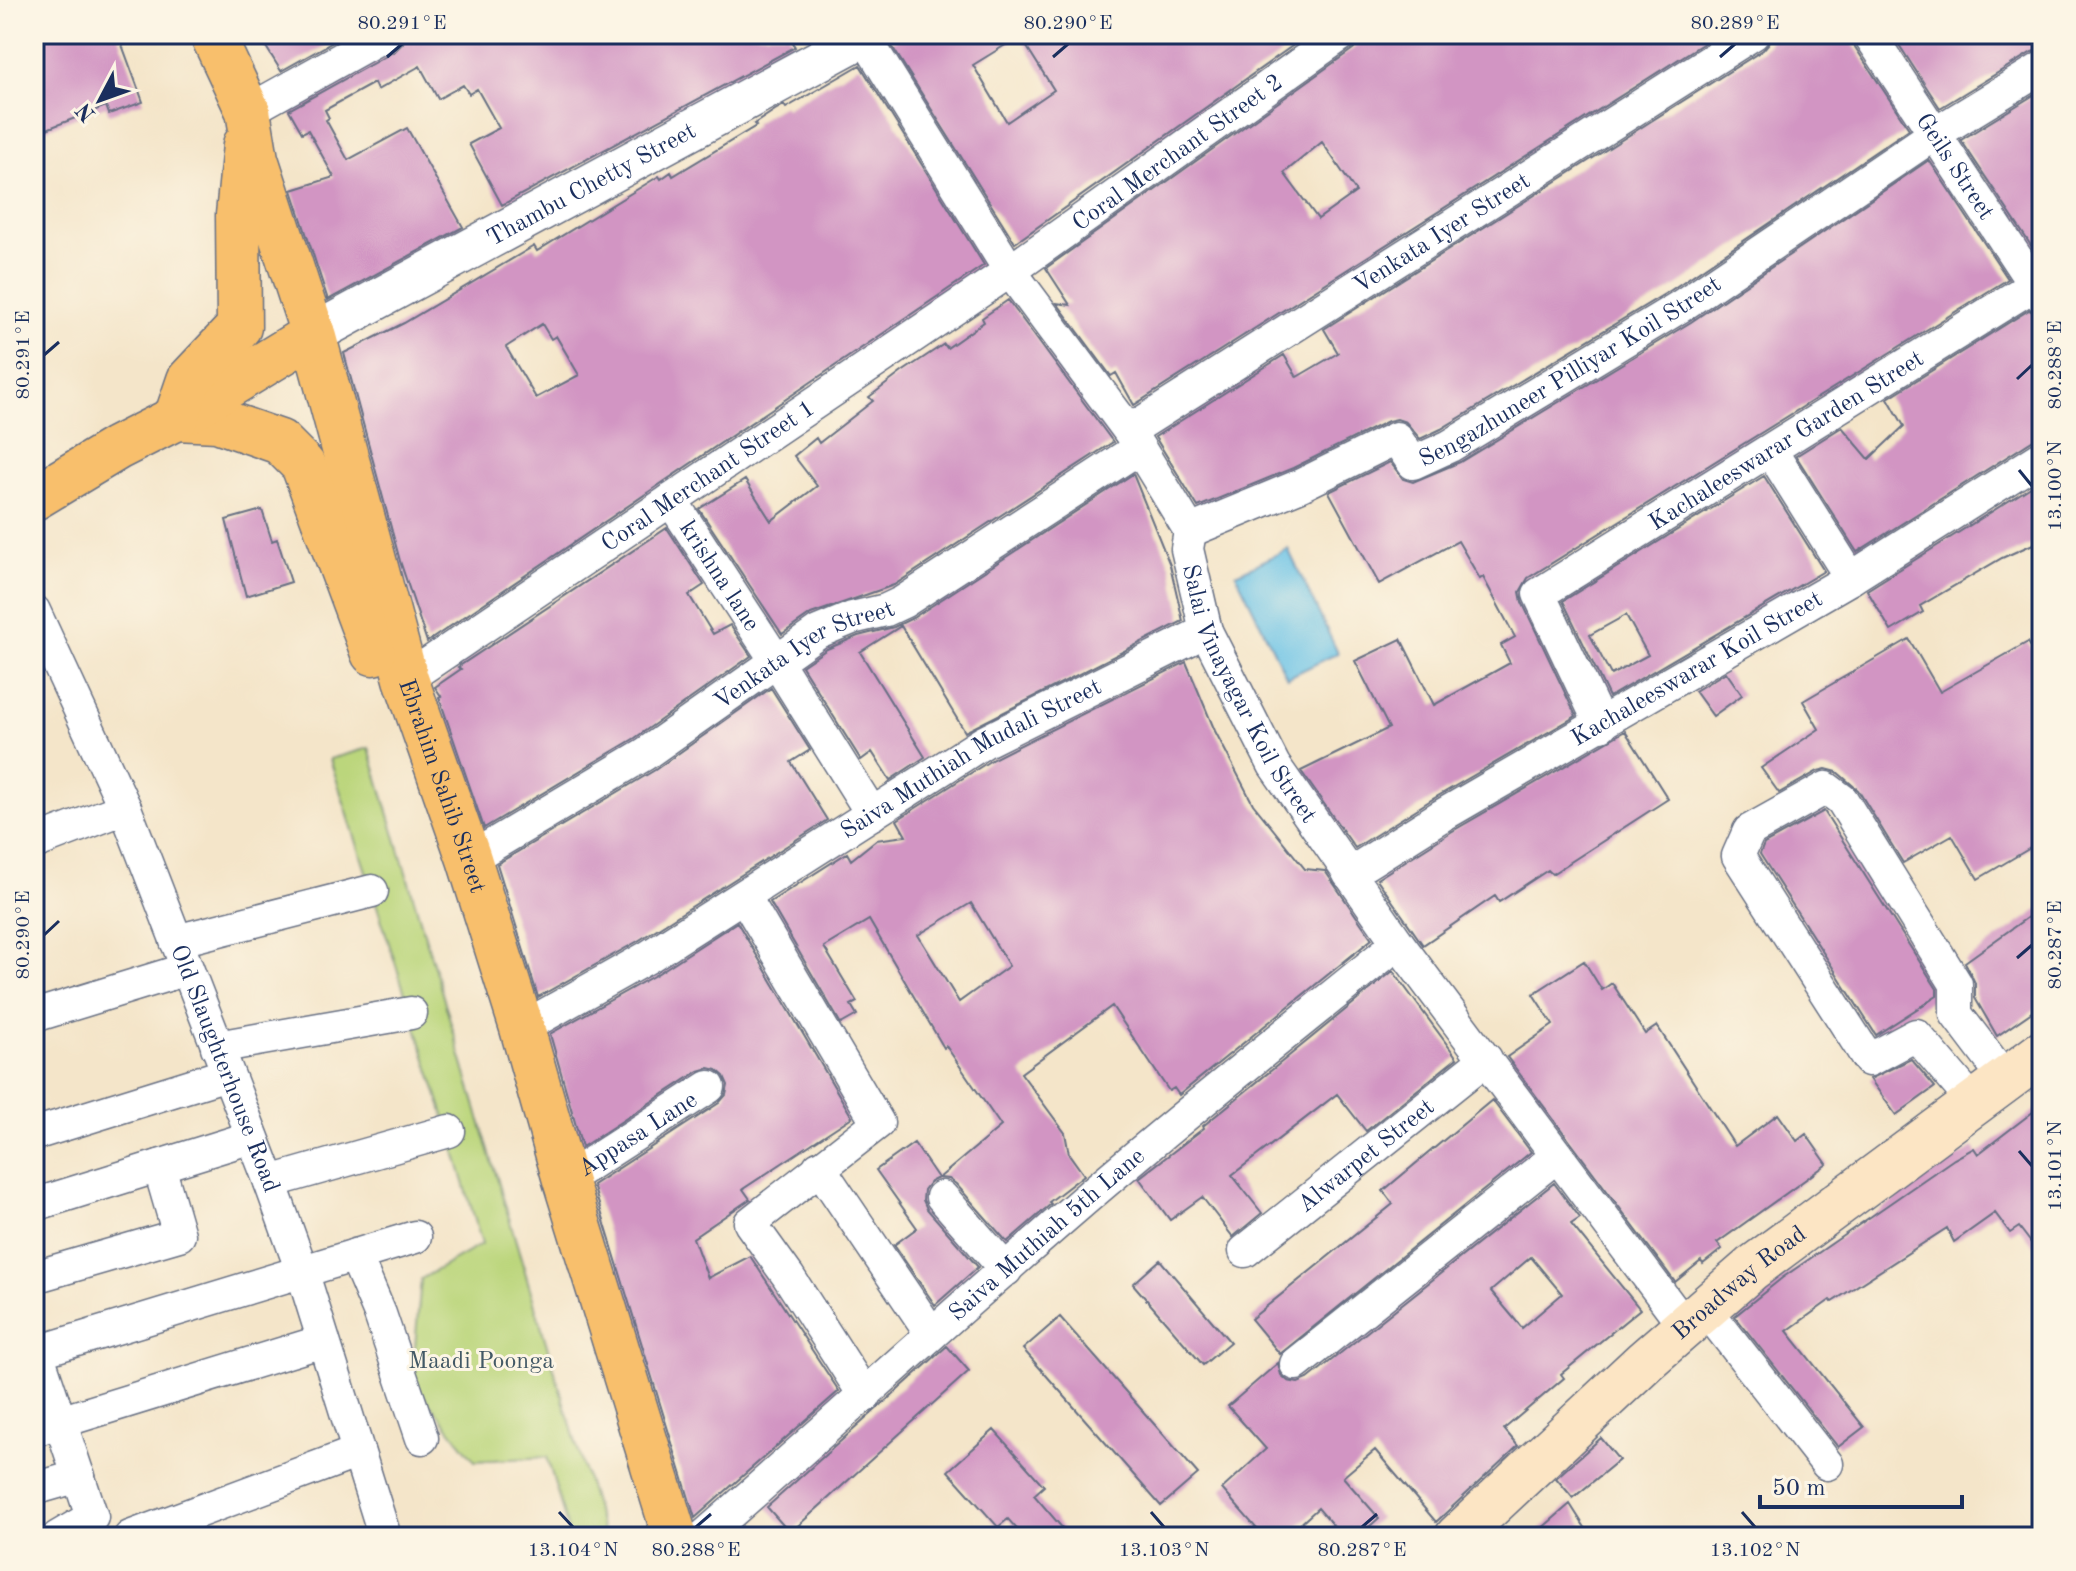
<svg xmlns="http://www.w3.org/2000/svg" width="2076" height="1571" font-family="'Old Standard TT',serif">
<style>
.green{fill:#bbd67c;stroke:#6b826d;stroke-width:2}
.water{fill:#69c2e6;stroke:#4278a2;stroke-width:2}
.building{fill:#d295c3;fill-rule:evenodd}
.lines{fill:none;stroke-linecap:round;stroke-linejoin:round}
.minor-casing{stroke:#676f83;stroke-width:35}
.tertiary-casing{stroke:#676f83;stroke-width:43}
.secondary-casing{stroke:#676f83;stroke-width:47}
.primary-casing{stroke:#676f83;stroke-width:47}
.minor{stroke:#fff;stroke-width:32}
.tertiary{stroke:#fff;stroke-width:40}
.secondary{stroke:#fce5c4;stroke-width:44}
.primary{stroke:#f8bf6c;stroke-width:44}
.ticks{fill:none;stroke:#1b2f5e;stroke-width:3}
.labels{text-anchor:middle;stroke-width:6;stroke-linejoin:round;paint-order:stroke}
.street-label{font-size:24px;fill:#1b2f5e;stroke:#fcf5e5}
.park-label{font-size:24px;fill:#435966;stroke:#fcf5e5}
.neatline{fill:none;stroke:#1b2f5e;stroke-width:3}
.ticks-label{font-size:20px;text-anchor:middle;fill:#1b2f5e}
</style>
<rect width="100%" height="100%" fill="#fcf5e5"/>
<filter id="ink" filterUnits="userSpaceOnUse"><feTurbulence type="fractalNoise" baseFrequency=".0125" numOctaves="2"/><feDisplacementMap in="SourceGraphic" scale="16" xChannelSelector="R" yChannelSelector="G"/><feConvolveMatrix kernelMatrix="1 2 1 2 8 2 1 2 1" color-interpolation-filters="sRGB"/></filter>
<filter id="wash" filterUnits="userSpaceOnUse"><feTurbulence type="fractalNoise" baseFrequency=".006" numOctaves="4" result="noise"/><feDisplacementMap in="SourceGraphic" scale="32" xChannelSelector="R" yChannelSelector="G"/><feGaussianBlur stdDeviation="1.8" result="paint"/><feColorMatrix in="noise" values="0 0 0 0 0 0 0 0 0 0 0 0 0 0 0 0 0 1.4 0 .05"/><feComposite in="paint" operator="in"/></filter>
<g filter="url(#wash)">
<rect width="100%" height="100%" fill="#f4e5c9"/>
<path class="green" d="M369,748L604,1537H570L547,1457L475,1461L412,1381L421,1279L482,1244L449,1131L330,759Z"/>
<path class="water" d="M1288,549L1338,653L1287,678L1236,574Z"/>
<g id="blocks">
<path class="building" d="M34,34H118L143,102L109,114L106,106L34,134Z
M258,34H347L281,71Z
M405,34H788L795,47L502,205L469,144L499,128L477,89L469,94L463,85L438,99L420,66L377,90L374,83L325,110L329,118L326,120L348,160L407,128L463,227L328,300L292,190L334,177L308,130L302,133L289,110L395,51L403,43Z
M905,34H1309L1015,243L890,43ZM1020,36L1054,90L1007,122L973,65Z
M1361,34H1718L1134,405L1116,373L1111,376L1057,303L1070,305L1046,268L1353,49L1359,43ZM1322,142L1356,192L1318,219L1284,173Z
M1772,34H1850L1853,44L1909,129L1671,290L1441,429L1420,439L1406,422L1397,419L1388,421L1293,468L1198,507L1155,437L1284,355L1297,377L1338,353L1324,329L1763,50L1769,43Z
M1892,34H2042V49L2032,52L1940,108Z
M860,65L984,265L427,642L400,561L344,353L404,323L534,246L537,251L659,176L661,179L671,172L673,176L756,126L754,124L775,110L784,105L786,108ZM542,324L551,339L556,336L579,375L536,398L506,347Z
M2042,90V262L1961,140Z
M1929,160L2008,279L1528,578L1520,592L1522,602L1576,716L1431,800L1355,848L1301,771L1389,728L1355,661L1401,639L1434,705L1510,663L1501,645L1515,637L1483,577L1480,579L1458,541L1379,584L1329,492L1390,462L1403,479L1413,482L1460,462L1691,322Z
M1008,300L1113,442L894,585L811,614L782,634L699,509L745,480L771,521L817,486L794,456L816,438L819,443L873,401L869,397L902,372L944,344L947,348L984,322L982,318Z
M2029,310L2042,316V438L2032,441L1857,552L1796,456L1842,427L1869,459L1904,426L1888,398Z
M1133,474L1170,565L1183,621L965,732L901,626L860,652L925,757L890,780L872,752L861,760L802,666L827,649L858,636L894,627L913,618Z
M1764,476L1824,571L1609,697L1563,601ZM1626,615L1648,655L1611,675L1590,635Z
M2042,480V540L2002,558L1920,606L1923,612L1891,631L1867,590Z
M262,510L272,541L277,539L291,582L246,596L226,520Z
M667,528L704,585L689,595L713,634L730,625L751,656L635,738L484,828L439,697L441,696L435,687L461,669L458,667Z
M1909,639L1940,692L2028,642L2042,666V841L1978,879L1952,835L1903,863L1858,790L1837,772L1826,769L1818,771L1779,793L1761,768L1819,729L1803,701Z
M1186,662L1215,731L1253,804L1305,869L1325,871L1372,939L1179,1095L1174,1088L1169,1091L1112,1006L1021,1073L1065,1133L1069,1154L1084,1175L1049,1202L1051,1204L1007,1242L956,1184L949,1179L939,1178L1001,1126L946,1046L944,1048L869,920L824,947L857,1002L851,1005L857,1015L841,1024L770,902L847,853L851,860L876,840L906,836L897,820L993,759ZM971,903L1009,966L959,1002L918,935Z
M1726,672L1742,695L1713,716L1695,691Z
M771,688L810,750L791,762L827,820L638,941L538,997L497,864L655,770Z
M1625,731L1668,799L1552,874L1548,870L1499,902L1495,896L1423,945L1377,879L1451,832Z
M1824,811L1937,989V996L1876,1035L1760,854L1764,844Z
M2042,907V1005L1997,1036L1975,998V983L1965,962Z
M737,922L852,1117L743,1189L750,1199L693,1238L708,1278L750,1256L839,1391L695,1518L593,1185L719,1103L726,1095L728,1085L724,1076L717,1070L709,1068L699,1071L582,1147L550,1034L657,974Z
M1584,961L1602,990L1612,983L1645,1034L1657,1026L1735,1146L1778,1114L1797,1141L1806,1134L1827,1164L1717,1243L1722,1249L1703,1264L1701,1261L1675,1282L1507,1057L1553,1025L1533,994Z
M1393,971L1457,1058L1366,1131L1337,1094L1232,1175L1262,1213L1233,1237L1202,1197L1170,1220L1139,1178L1204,1128L1203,1126Z
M1911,1059L1935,1087L1896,1115L1870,1079Z
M1492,1100L1531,1152L1280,1354L1251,1319L1393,1204L1383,1191Z
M2042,1105V1257L2019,1227L2010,1233L1995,1213L1954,1242L1947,1228L1832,1302L1830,1300L1787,1331L1864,1427L1838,1447L1735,1316L1782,1278L1954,1159L1974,1148L1978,1154Z
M914,1143L938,1178L930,1182L924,1190L923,1200L927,1209L978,1267L935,1305L894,1245L917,1228L876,1170Z
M1554,1183L1580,1218L1571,1224L1640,1309L1561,1374L1564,1378L1504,1429L1518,1446L1436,1522L1375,1450L1343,1477L1379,1518L1358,1537H1343L1318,1508L1286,1537H1264L1222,1489L1266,1449L1228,1406L1278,1363L1281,1375L1288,1381L1298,1383L1308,1379ZM1531,1257L1562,1294L1522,1328L1491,1291Z
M1160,1260L1230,1342L1203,1365L1133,1284Z
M1060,1317L1198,1474L1161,1506L1023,1349Z
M947,1346L969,1371L790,1533L767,1507Z
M994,1430L1044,1486L1034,1495L1070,1537H1024L1008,1519L998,1527L948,1471Z
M1601,1438L1619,1460L1573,1498L1556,1478Z
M1570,1504L1591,1537H1532Z"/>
</g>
</g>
<g filter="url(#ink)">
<use href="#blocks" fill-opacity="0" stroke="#676f83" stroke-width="2"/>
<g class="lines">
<g class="minor-casing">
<g id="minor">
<path id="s1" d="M1869,34L2042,297"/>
<path id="s2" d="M864,36L1010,271L1129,431L1190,531L1187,549L1206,631L1274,765L1398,943L1684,1325"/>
<path d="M248,111L386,34"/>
<path id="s3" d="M1129,431L1753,34"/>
<path d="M1771,451L1851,578"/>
<path id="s4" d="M671,500L777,662L872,814"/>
<path id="s5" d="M1190,531L1301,485L1396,438L1413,463L1450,446L1681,306L1936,133L2042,68"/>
<path id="s6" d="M34,611L125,808L270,1182L302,1271L385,1537"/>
<path id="s7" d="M406,679L1010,271L1342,34"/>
<path id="s8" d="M1601,725L1539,594L2034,285"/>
<path d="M34,843L125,808"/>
<path id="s9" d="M469,859L645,754L818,632L852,618L886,610L903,602L1139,448"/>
<path id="s10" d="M1349,874L1441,816L1851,578L2042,457"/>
<path d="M744,896L878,1123L750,1223L788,1276L865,1396"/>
<path d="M176,941L372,891"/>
<path d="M34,1016L187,969"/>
<path id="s11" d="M522,1028L648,957L984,742L1206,631"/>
<path d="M217,1047L411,1013"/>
<path d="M1974,1103L1916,1035L1869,1060L1738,856L1749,831L1826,788L1842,800L1956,984V1014L2006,1080"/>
<path d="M34,1134L227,1074"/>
<path d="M819,1167L931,1333"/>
<path id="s12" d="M565,1180L709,1087"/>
<path d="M270,1182L449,1131"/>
<path d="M942,1197L1006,1270"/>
<path d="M34,1205L252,1137"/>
<path id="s13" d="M1245,1251L1486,1059"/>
<path d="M355,1255L380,1314L422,1438"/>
<path d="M34,1277L179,1235L159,1166"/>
<path d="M1705,1308L1827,1464"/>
<path d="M37,1352L92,1517L58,1537"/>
<path d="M34,1353L415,1237"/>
<path d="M1296,1364L1557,1156"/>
<path d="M34,1430L323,1341"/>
<path d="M34,1489L79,1476"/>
<path d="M130,1537L358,1452"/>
<path id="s14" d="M703,1537C828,1428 950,1316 1075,1208C1180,1117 1290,1031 1398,943"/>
</g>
</g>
<g class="tertiary-casing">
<g id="tertiary">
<path id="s15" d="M313,334L868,34"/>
</g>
</g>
<g class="secondary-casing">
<g id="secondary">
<path id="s16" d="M1457,1537L1645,1361L1752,1268L2042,1053"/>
</g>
</g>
<g class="primary-casing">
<g id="primary">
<path id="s17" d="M212,34L248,111L256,159L313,334L406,679L469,859L522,1028L565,1180L675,1537"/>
<path d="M176,418L217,420L280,442L303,465L373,653"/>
<path d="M176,418L313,334"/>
<path d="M34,498L117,448L176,418L189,380L239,327L238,215L245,145"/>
</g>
</g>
<use href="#minor" class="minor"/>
<use href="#tertiary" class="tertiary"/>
<use href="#secondary" class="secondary"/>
<use href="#primary" class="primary"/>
</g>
</g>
<path class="ticks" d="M387,57L402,44M1053,57L1068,44M1720,57L1735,44M44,355L59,342M2017,379L2032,365M2019,470L2032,486M44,935L59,921M2017,958L2032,945M2019,1151L2032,1166M559,1512L573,1527M1151,1512L1164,1527M1742,1512L1755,1527M696,1527L711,1514M1362,1527L1377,1514"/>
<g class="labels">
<g class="street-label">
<text dy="8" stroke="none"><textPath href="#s7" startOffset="934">Coral Merchant Street 2</textPath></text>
<text dy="8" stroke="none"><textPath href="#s1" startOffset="158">Geils Street</textPath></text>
<text dy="8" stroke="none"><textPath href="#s15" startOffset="316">Thambu Chetty Street</textPath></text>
<text dy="8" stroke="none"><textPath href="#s3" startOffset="370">Venkata Iyer Street</textPath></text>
<text dy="8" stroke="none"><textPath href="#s5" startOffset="438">Sengazhuneer Pilliyar Koil Street</textPath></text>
<text dy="8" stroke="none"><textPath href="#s8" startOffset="436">Kachaleeswarar Garden Street</textPath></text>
<text dy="8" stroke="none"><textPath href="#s7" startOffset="364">Coral Merchant Street 1</textPath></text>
<text dy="8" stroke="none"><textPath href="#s4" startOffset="90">krishna lane</textPath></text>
<text dy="8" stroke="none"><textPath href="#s9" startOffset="394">Venkata Iyer Street</textPath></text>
<text dy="8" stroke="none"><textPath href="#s10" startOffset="404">Kachaleeswarar Koil Street</textPath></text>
<text dy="8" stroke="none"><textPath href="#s2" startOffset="770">Salai Vinayagar Koil Street</textPath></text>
<text dy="8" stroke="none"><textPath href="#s11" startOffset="524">Saiva Muthiah Mudali Street</textPath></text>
<text dy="8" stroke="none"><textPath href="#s17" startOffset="788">Ebrahim Sahib Street</textPath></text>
<text dy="8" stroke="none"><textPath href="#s6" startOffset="496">Old Slaughterhouse Road</textPath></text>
<text dy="8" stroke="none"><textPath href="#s12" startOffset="86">Appasa Lane</textPath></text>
<text dy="8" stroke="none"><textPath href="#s13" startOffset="154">Alwarpet Street</textPath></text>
<text dy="8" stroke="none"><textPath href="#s14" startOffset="458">Saiva Muthiah 5th Lane</textPath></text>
<text dy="8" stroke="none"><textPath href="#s16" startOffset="380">Broadway Road</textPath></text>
</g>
<g class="park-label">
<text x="481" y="1368">Maadi Poonga</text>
</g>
</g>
<rect width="2076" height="1571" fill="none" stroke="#fcf5e5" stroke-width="88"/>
<g transform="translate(100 100) rotate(229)" stroke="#fcf5e5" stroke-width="6" paint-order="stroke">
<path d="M0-6L14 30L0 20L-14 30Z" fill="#1b2f5e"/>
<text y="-12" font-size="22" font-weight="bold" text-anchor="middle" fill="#1b2f5e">N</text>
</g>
<path d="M1760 1495v12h202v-12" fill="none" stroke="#1b2f5e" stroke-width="4"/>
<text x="1772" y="1495" font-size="24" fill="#1b2f5e" stroke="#fcf5e5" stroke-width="6" paint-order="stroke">50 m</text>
<rect x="44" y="44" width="1988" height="1483" class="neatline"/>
<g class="ticks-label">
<text x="402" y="29">80.291°E</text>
<text x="1068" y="29">80.290°E</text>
<text x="1735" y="29">80.289°E</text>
<text transform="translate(22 355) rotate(-90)" y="7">80.291°E</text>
<text transform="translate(2054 365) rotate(-90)" y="7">80.288°E</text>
<text transform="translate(2054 486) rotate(-90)" y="7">13.100°N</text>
<text transform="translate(22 935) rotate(-90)" y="7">80.290°E</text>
<text transform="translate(2054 945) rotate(-90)" y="7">80.287°E</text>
<text transform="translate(2054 1166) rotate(-90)" y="7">13.101°N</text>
<text x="573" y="1556">13.104°N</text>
<text x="696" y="1556">80.288°E</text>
<text x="1164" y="1556">13.103°N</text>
<text x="1362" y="1556">80.287°E</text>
<text x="1755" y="1556">13.102°N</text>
</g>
</svg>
